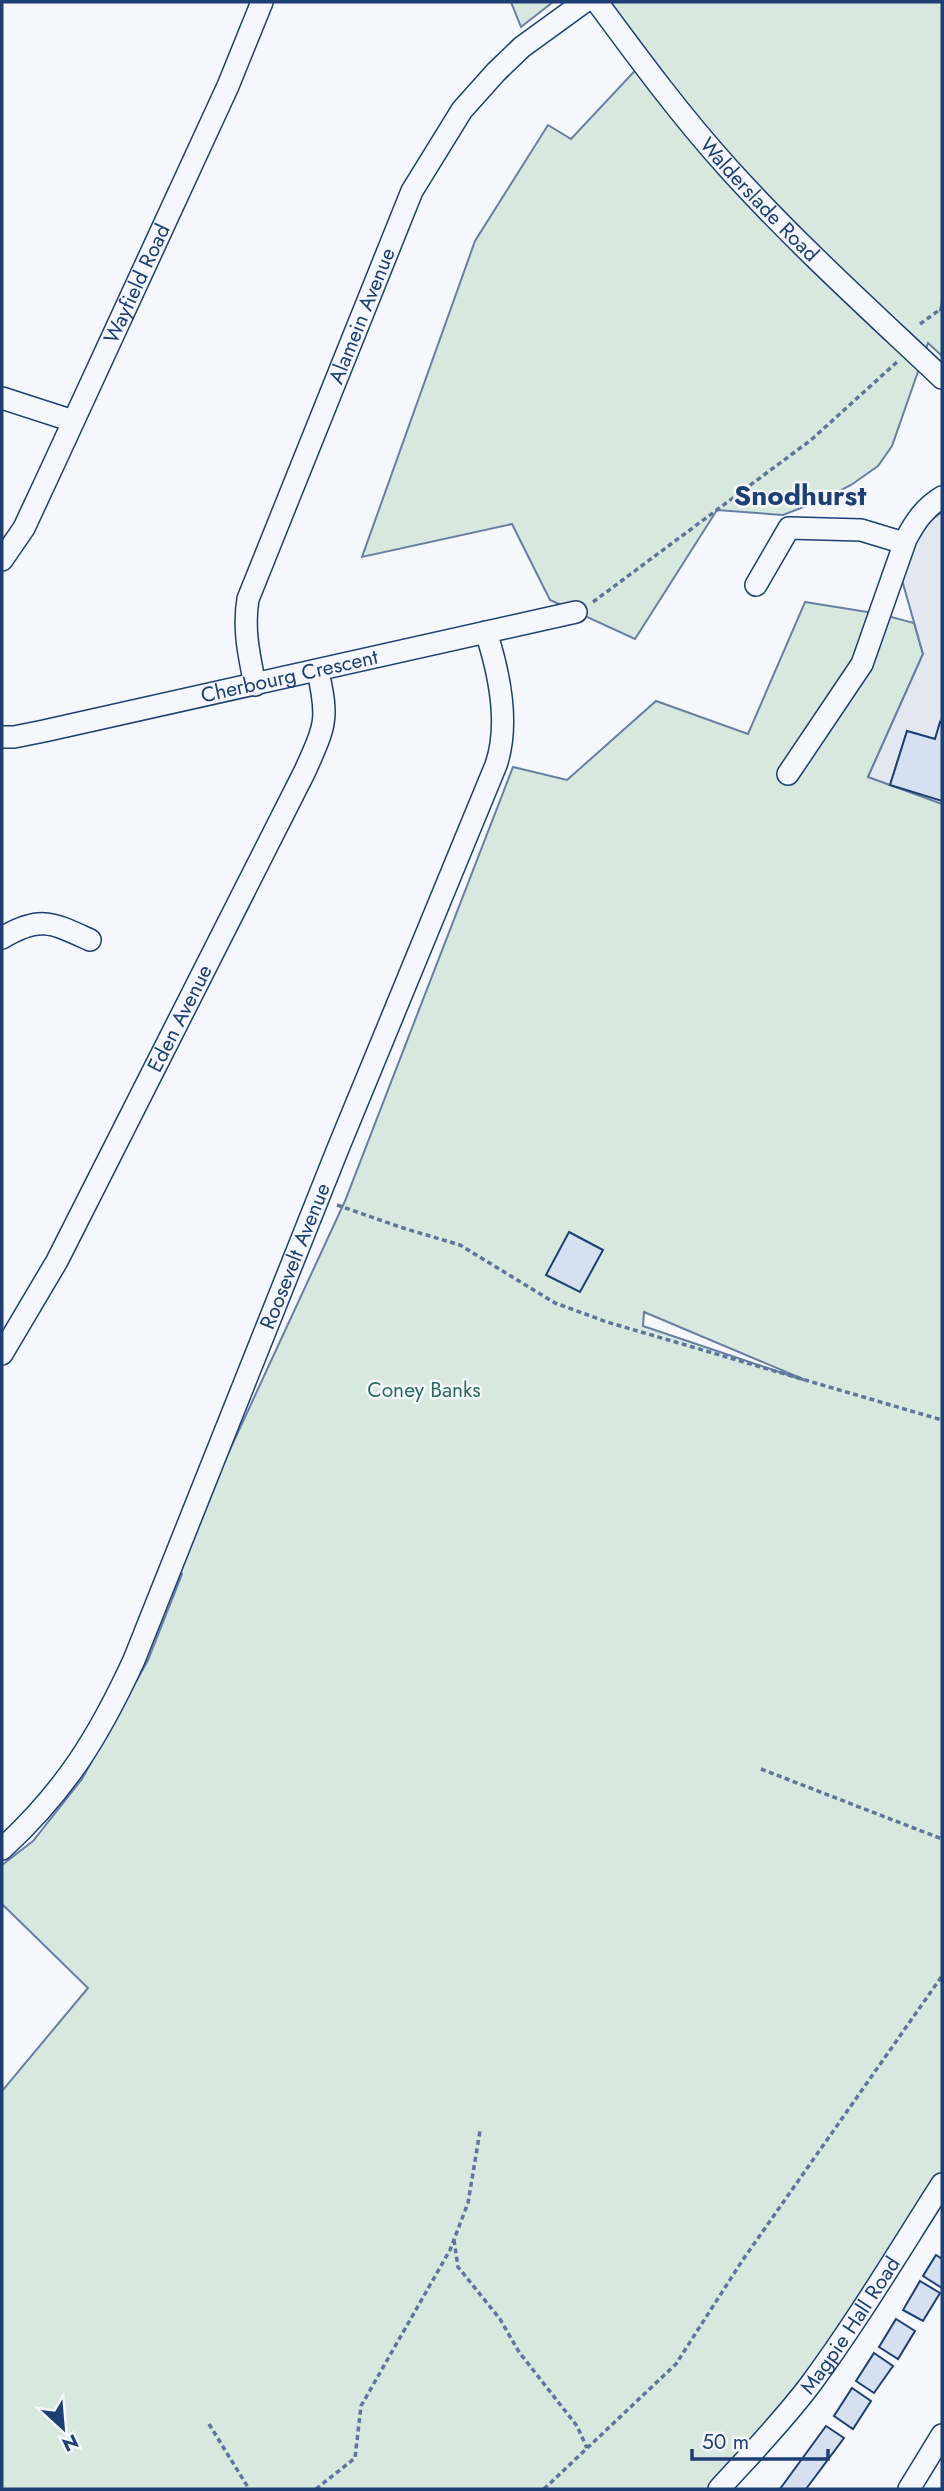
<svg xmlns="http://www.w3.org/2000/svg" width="944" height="2491" font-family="Jost,sans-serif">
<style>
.green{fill:#d7e8df;stroke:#687fa3;stroke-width:2;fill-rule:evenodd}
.parking{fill:#e3e8f0;stroke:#687fa3;stroke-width:2}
.building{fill:#d5e0f0;stroke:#1d3f73;stroke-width:2}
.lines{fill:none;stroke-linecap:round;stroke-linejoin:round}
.minor-casing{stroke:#1d3f73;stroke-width:24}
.path{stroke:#5e769c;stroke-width:3.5;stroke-dasharray:5 3.5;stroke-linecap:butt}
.minor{stroke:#f4f7fb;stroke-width:21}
.labels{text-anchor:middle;stroke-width:5;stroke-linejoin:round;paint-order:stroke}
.street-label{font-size:21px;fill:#1d3f73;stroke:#f4f7fb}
.park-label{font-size:21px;fill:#2c6c60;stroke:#f4f7fb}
.district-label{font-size:28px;font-weight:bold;fill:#1d3f73;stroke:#f4f7fb}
</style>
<rect width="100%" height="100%" fill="#f4f7fb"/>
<path class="green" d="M511,2H553L521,27Z
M600,2H942V302L940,310L942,309V356L928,343L892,446L878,466L851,485L824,499L783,515L717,510L635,639L550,600L512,524L362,557L475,241L548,125L571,139L646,59Z
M805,602L880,614L914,623L923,654L868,777L942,804V2172L828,2348L743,2454L709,2489H2V2091L88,1988L2,1904V1865L33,1841L82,1779L148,1660L182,1574L177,1564L345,1201L513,767L567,780L656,701L748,734ZM644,1312L803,1379V1380L643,1326Z"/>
<path class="parking" d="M942,512V717L935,739L907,731L890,785L868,777L923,654L902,580L912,549L925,525Z"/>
<path class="building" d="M940,722L942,723V801L890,785L907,731L935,739Z
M569,1232L603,1250L580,1292L546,1275Z
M936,2255L942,2259V2288L923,2276Z
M920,2281L940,2293L923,2321L903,2310Z
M896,2319L915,2331L898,2359L879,2347Z
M874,2353L893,2366L874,2393L856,2381Z
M852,2388L871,2401L853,2429L834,2416Z
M826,2426L844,2438L806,2489H780Z"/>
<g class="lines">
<g class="minor-casing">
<g id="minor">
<path id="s1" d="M597,2C639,59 681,116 729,169C796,243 870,310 942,378"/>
<path d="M2,398L73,421"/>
<path id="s2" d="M2,560L24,528L51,470L228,86L262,2"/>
<path d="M756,585L789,528L861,530L904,543"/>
<path id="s3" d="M255,685C249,655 243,629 248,599L412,191L462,110L496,72L522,47L584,2"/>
<path id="s4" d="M2,737H14L44,731L576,612"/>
<path d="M788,774L862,664L906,539C915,522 925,507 942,497"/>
<path d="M2,938C40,915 53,923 90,940"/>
<path id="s5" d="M2,1354L57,1261L305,771C325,726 329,720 318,672"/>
<path id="s6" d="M2,1849C65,1791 98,1738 134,1660L337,1151L496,765C510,724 499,672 486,632"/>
<path id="s7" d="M719,2489C750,2455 782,2422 810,2385C858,2320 899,2251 942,2184"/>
<path d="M909,2489L942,2435"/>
</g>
</g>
<path class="path" d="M920,324L942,308
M593,602L811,440L897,362
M337,1205L403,1228L460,1245L555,1303L607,1322L942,1420
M761,1769L942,1839
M454,2240L458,2267L500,2319L519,2352L577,2426L587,2448
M209,2424L249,2489
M316,2489L355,2458L361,2406L450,2250L468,2203L480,2131
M544,2489L676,2364L742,2261L942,1976"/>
<use href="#minor" class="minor"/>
</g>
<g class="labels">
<g class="street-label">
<text dy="7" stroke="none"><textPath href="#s1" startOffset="256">Walderslade Road</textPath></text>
<text dy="7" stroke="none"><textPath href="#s2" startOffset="308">Wayfield Road</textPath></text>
<text dy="7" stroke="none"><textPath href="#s3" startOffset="392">Alamein Avenue</textPath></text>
<text dy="7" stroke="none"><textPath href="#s4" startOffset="294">Cherbourg Crescent</textPath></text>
<text dy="7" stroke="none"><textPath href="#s5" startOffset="380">Eden Avenue</textPath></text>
<text dy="7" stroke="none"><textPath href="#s6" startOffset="667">Roosevelt Avenue</textPath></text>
<text dy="7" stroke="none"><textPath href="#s7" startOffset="210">Magpie Hall Road</textPath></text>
</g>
<g class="park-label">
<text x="424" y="1397">Coney Banks</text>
</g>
<g class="district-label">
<text x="800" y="505">Snodhurst</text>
</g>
</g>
<rect width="944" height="2491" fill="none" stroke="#1d3f73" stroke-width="7"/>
<g transform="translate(63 2428) rotate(154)" stroke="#f4f7fb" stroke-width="5" paint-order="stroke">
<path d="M0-5L12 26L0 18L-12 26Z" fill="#1d3f73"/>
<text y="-10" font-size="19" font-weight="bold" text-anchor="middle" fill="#1d3f73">N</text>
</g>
<path d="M692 2449v10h136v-10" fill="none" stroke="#1d3f73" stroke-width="3.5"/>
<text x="702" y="2449" font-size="21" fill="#1d3f73" stroke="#f4f7fb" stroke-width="5" paint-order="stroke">50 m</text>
</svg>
